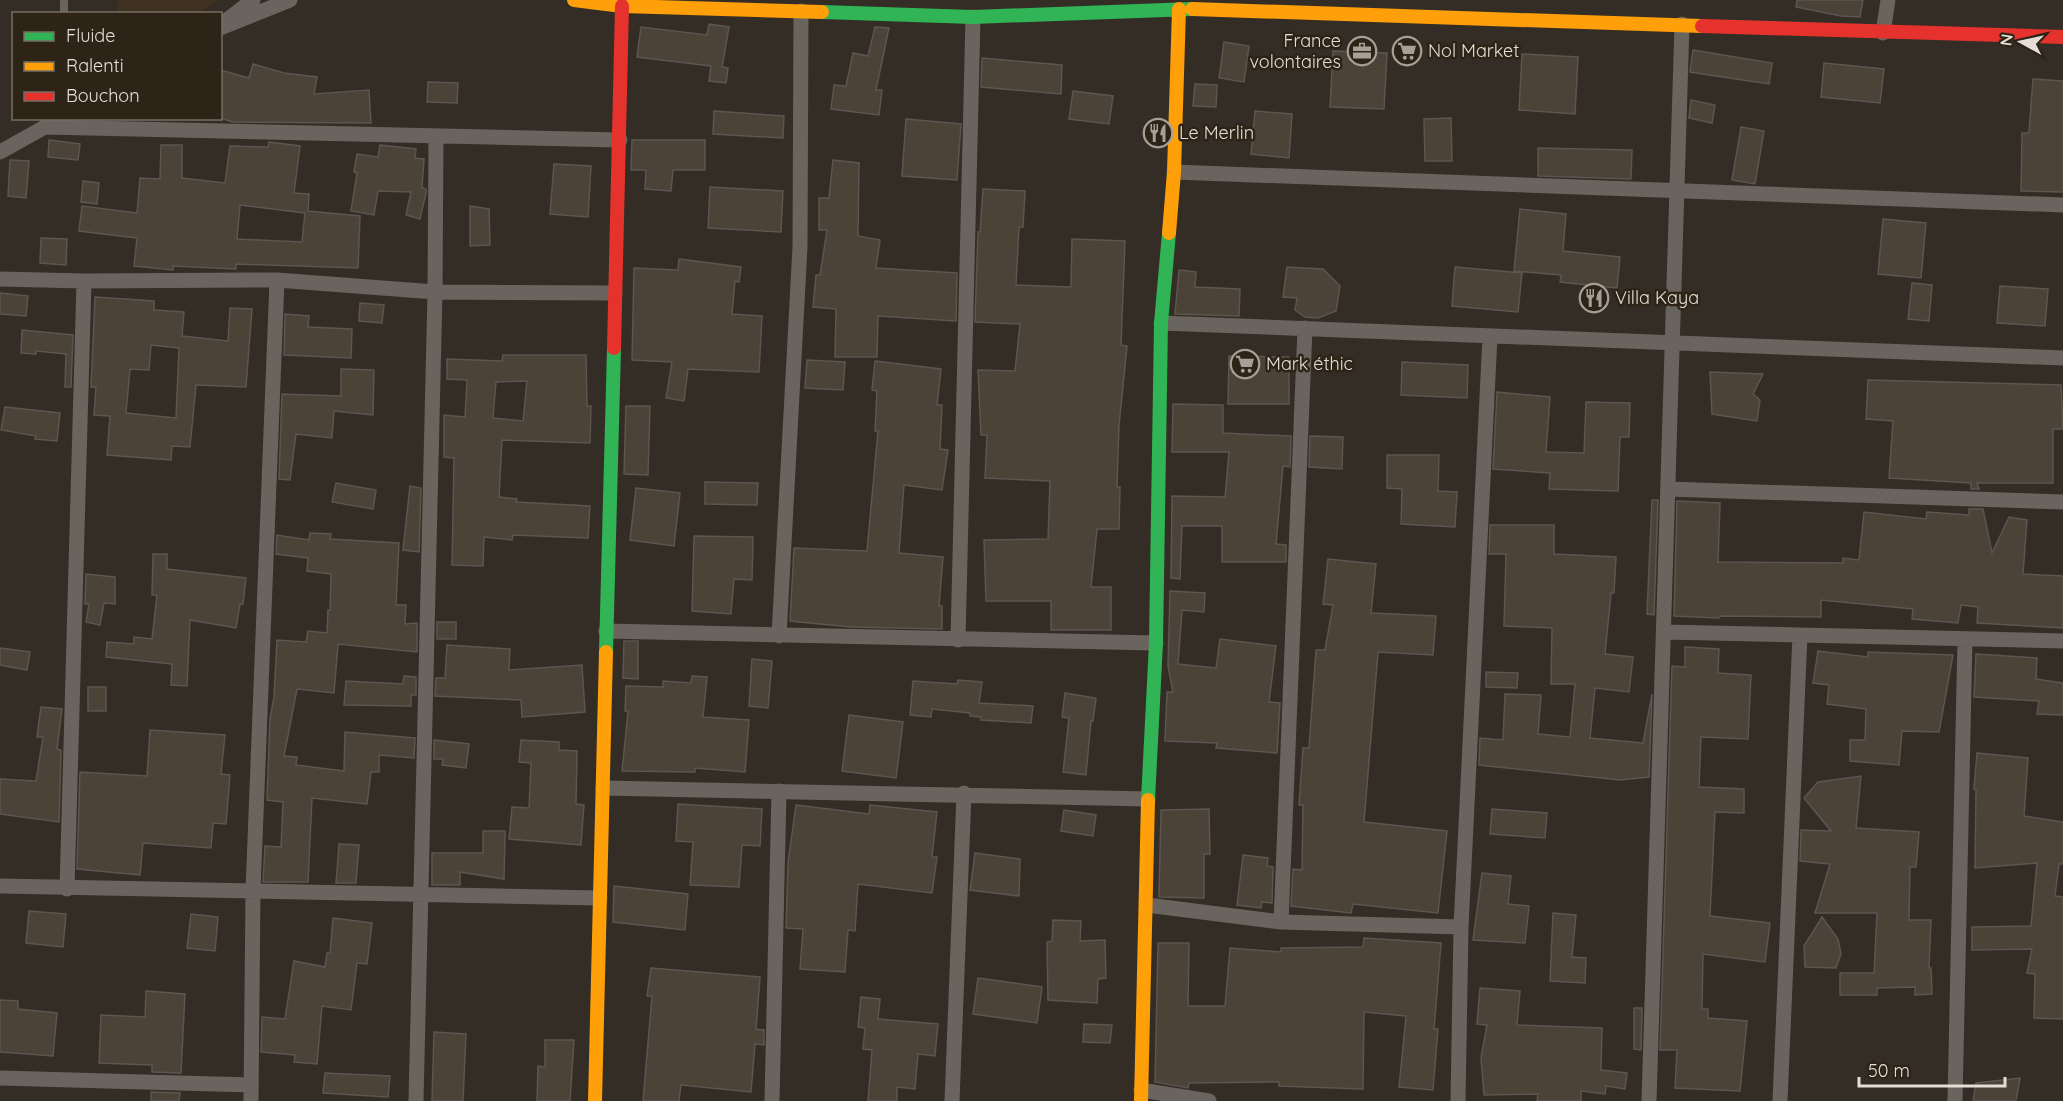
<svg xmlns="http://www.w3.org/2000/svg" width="2063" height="1101" font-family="Quicksand,sans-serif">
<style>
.built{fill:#3f3221}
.building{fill:#4b4238;stroke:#5b5650;stroke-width:1.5;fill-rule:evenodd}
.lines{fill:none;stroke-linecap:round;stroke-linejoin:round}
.lane{stroke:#69645d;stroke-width:8}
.street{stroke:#69645d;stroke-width:15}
.fast{stroke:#30b455;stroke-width:14}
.slow{stroke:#ff9f0a;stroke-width:14}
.jam{stroke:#e5322d;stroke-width:14}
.labels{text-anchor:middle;stroke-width:5;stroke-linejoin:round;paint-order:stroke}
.poi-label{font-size:18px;fill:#e5ded6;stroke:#2d2417;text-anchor:start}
</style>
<rect width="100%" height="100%" fill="#332d26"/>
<path class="built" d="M118,0H218L198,13L118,14Z"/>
<path class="building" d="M1797,0H1863L1860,17L1841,16L1796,7Z
M709,24L729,27L722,67L728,68L726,83L709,81L711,66L637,57L641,27L707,35Z
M875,27L889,28L876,90H882L879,115L831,109L834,85L846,86L853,53L868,56Z
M1224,42L1249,46L1244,82L1219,78Z
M1693,50L1772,63L1769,84L1690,72Z
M1333,51L1387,53L1384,109L1330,107Z
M1522,54L1578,57L1575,114L1519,110Z
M982,58L1062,65L1061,94L981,87Z
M1824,63L1884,69L1880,103L1821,97Z
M253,64L284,73L317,77L314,94L369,90L371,123L233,122L220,118V70L249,78Z
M2033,79L2063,81V192L2021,191L2022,133H2029Z
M428,82L458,83L457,103L427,102Z
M1195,84L1217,85L1216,107L1193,106Z
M1073,91L1113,96L1109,124L1069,119Z
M1691,100L1715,105L1712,123L1689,118Z
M714,111L784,116L783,138L713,134Z
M1255,111L1292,114L1289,158L1251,154Z
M1451,118L1452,161H1425L1424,119Z
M906,119L961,124L957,180L902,176Z
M1741,127L1764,131L1755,184L1732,180Z
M49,140L80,144L78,160L48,157Z
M632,140H705V170H673L671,191L645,189L646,170H631Z
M269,142L300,146L294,193L309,194L308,211L360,216L358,268L236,264V269L173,266V270L134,266L137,238L79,231L82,206L137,213L140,178L160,179L161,145H182V178L225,183L230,146L268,147ZM240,205L305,213L302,242L237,239Z
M380,145L416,149L415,158L424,159L422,188L426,189V193L420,219L406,215L411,192L378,191L374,215L351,211L357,173L354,172L357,154L378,157Z
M1538,148L1632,150L1631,179L1538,176Z
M10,160L29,161L26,198L8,196Z
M833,160L859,163L858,236L880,240L876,268L957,273L956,321L878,316L877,357H835L836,309L813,307L816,275H820L827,230H819V198H829Z
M554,164L591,166L588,217L550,214Z
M83,181L99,183L97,204L81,202Z
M710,187L783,191L781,232L708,228Z
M983,189L1025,191L1023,227H1019L1016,285L1071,287L1072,239L1125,241L1121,345L1127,346L1119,425L1117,487H1120L1119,529H1097L1091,587H1111V630H1051V601H986L984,540L1048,539L1050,481L985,478L987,435H981L978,370L1015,371L1020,324L975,322L978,232H980Z
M470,206L489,209L490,245L470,246Z
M1520,209L1566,214L1563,251L1620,257L1617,288L1560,282L1561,275L1514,271Z
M1883,219L1926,223L1921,278L1878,274Z
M41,238L67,239L66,265L40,263Z
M679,259L741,267L739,282L735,281L732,314L762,316L759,372L688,369L684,401L666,398L672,362L632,360L634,268L678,270Z
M1287,267L1323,269L1340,286L1336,311L1318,318L1305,317L1295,310L1297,298L1283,297Z
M1455,267L1522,273L1518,312L1452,306Z
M1179,270L1196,272L1195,287L1240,289L1239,316L1175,314Z
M1912,283L1932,285L1929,321L1908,319Z
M2000,286L2048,289L2045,326L1997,323Z
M0,293L28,296L26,316L0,314Z
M95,297L154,301V310L184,312L182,336L228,341L230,308L252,309L246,387L196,385L190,447L172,446L171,460L107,455L110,416L94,415L96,387H91ZM151,345L179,348L176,418L126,413L130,369L149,370Z
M360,303L384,305L382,323L359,321Z
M285,314L309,316L308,327L352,329L351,358L284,355Z
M22,330L73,335L71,387H65L66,354L36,351V354L21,353Z
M503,355H586L587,406H591L590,443L502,440L499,497L517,499L516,502L590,506L588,538L513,535L512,540L484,537L483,566L452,565L454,458L444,457V415L465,417L467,380L447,379V359L502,361ZM527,381L523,421L493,418L496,382Z
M1229,356L1289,357V404H1228Z
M807,360L845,362L843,390L805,388Z
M875,361L941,369L937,405H942L940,449L948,450L942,490L904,485L899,553L943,557L939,606H942V629L851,627L790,621L794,548L867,551L878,431H875L877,391L872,390Z
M1402,362L1468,365L1467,398L1401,395Z
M341,369L374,370L373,415L334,411L332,438L296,434L290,480L279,479L282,394L341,396Z
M1710,372L1763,374L1753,394L1760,400L1757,421L1712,414Z
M1868,380L2061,385L2063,429H2053V483H1977L1979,489H1971V483L1889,478L1893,421L1866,419Z
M1497,392L1550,397L1546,452L1584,453L1586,402L1630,403L1629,437H1620L1618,491L1549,489L1550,473L1493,469Z
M1173,404L1223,405V433L1291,436L1290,467L1283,466L1276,544L1286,545V562H1222V526H1182L1180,579L1171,578L1172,496L1225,497L1229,452H1172Z
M626,406H650L648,475L624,474Z
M5,407L60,413L57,441L35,439L36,436L1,430Z
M1310,436L1343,437L1342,469L1309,467Z
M1387,455H1439L1438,491L1457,492L1455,527L1401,524L1402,489L1387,488Z
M705,482L758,483L757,505L705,504Z
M336,483L376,490L373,509L332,502Z
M410,486L421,488L419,552L403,550Z
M636,488L680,493L674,546L630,540Z
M1652,500H1658L1654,615L1647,614Z
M1677,501L1720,503L1718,562L1843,563V558L1859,560L1864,512L1926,519L1927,512L1969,515V509H1983L1992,553L2009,517L2027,520L2023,574L2063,576V628L1977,623L1978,607L1961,605L1958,623L1912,619L1913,609L1821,600V617L1720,616L1719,618L1674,616Z
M1490,525H1554V554L1616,557L1614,593H1611L1605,654L1633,657L1629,692L1595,688L1590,738L1643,743L1652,694L1649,777L1620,780L1479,765L1480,738L1503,740L1505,694L1541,695L1538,734L1570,737L1575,684H1551L1552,628L1504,626L1506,554H1489Z
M310,533L331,534L330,539L399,543L396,605H406L405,624L417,623V652L338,644L334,693L297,689L284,756L297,757L296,765L344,771L345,732L415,738L414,758L379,755V772H371L367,804L312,798L308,882H263L265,846L281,847L283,802L267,800L270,719L274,697L277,640L306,642L308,631L327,633L328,610H330L331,574L307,571L308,558L276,554L277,535L309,540Z
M694,536L753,537L752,580L734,579L731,614L692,611Z
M153,554H167V569L246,578L243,604H240L236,628L190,620L187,686L171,685L172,664L106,657L107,642L134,644V637L152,639L157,595H152Z
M1328,559L1376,564L1371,613L1436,616L1433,655L1378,652L1364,822L1447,831L1438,913L1353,904L1351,913L1291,906L1293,869L1302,870L1303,805H1299L1303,748H1309L1316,650H1325L1333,605L1323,604Z
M86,574L115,577V604L104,603L100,625L86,622L89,604H85Z
M1170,591L1205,593L1204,612L1182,610L1178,664L1216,668L1220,639L1276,646L1269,702L1280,703L1277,753L1216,748L1217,743L1165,741L1167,692H1173L1168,666Z
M437,622H456V639H437Z
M624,641H638V679L623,678Z
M447,645L510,649L509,670L582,665L585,712L522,717L521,700L435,696L436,678H445Z
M1685,647L1719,649L1718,673L1751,675L1748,739L1701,737L1699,787L1744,789V813L1715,812L1710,916L1770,923L1765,962L1703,954L1702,1009H1708V1018L1747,1021L1740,1091L1675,1088L1677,1050H1660L1672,666L1685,667Z
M0,648L30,652L27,670L0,665Z
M1818,651L1868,657V652L1953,655L1939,732L1902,731L1899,765L1850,761V740H1865L1866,709L1827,704L1829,685L1813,683Z
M1976,654L2037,658L2036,679L2063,683V715L2037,714L2039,701L1974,697Z
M752,659L772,661L768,708L749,706Z
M1486,672L1518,673L1517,688L1486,687Z
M404,676L416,677V695H411V706L344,705L346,681L403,684Z
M692,676L707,677L703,717L749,720L745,772L695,768V772L622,771L628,712L625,711L626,686L663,687V681L691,683Z
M958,680L982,682L979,703L1033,706L1031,723L981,720V717L970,716V713L932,709L931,717L910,715L913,681L957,684Z
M88,687H106V711H88Z
M1065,693L1096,698L1093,721H1091L1086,775L1063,772L1069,718L1062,717Z
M41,707L62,709L57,749L61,750L59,822L0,814V779L36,781L43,737H37Z
M849,715L903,722L896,778L842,771Z
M150,730L225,735L221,774L230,775L226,824L213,823L211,848L143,843L140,875L77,869L80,772L147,776Z
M434,740L469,744L466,768L442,765L443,759H434Z
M521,740L559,742V750L577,751L576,804L584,805L581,845L509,839L512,807L529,808L531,763L519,762Z
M1977,753L2028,758L2024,816L2063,822V864H2059L2055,896L2063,897V1019L2034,1018L2035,974L2027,973L2032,949L1972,950V927L2031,926L2037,863L1975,868L1976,790L1974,789Z
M1861,776L1856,828L1919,832L1916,867H1910L1909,920H1931L1929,968H1931L1932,994L1915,995V987L1877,988V995H1840V973H1874L1877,913H1815L1830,864L1800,861L1801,830L1831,831L1804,798L1818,782Z
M678,804L762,809L760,846L742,845L739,887L690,885L693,842L676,841Z
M796,805L869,814L870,805L937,812L932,857H937L932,893L858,884L855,931L848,930L845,972L800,969L803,929L786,928L788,863Z
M1209,809L1210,854H1204V898L1159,897L1161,810Z
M1492,809L1547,813L1545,838L1490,834Z
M1064,810L1096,815L1093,836L1061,831Z
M483,831H505L504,879L460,872V885H432V853H483Z
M339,844L359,845L356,883H336Z
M975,853L1020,859L1019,896L970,890Z
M1243,855L1268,858L1267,866L1273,867L1272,903L1262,902L1261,908L1237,905Z
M1482,873L1511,876L1508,904L1529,906L1525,943L1473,940Z
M614,886L688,894L685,930L613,922Z
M29,911L66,914L63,947L26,943Z
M1553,913L1576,915L1572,957L1586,958L1585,983L1550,981Z
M191,914L218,917L215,951L187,948Z
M1822,917L1838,939L1841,954L1836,968L1805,967L1804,946Z
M333,918L372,923L367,964L357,963L351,1010L322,1006L317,1064L294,1062L295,1055L261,1052L262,1017L285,1019L294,961L325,967L327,953H330Z
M1053,920L1081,921L1080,941L1105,940L1106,978L1098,979L1097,1003L1048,1000L1047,942L1052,941Z
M1364,938L1441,943L1434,1029H1438L1433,1090L1399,1087L1406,1016L1364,1012L1363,1089L1279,1086V1082L1189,1083L1188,1088L1155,1082L1158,943H1189L1188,1006H1225L1230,948L1281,952V948L1363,947Z
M651,968L760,977L756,1029L764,1030V1045L755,1044L751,1092L681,1085L679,1101H643L652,996H647Z
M978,978L1042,987L1037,1023L973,1014Z
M1480,988L1520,991L1517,1025L1602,1028L1601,1070L1627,1073L1625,1089L1606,1086L1605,1094L1581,1091V1101H1537L1538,1094L1484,1095L1481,1058L1487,1025L1477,1024Z
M146,991L185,994L181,1073L152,1072V1065L99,1063L101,1015L145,1017Z
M861,997L880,999L878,1019L938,1024L935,1056L918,1054L915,1089L897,1087V1101H868L872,1050L863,1049L865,1028L858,1027Z
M0,1000L18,1001V1009L57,1013L53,1056L0,1052Z
M1634,1008H1642L1641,1050L1634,1049Z
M1084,1024L1112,1025L1110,1043L1083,1042Z
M434,1032L466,1034L463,1101H432Z
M545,1040H574L570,1101H537L538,1066L545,1067Z
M325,1073L390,1076L388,1097L323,1093Z
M2020,1078L2016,1101H1973L1976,1083Z
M151,1092L180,1093L179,1101H151Z"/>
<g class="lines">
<path class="lane" d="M64,0V14"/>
<path class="street" d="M227,20L253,0
M220,28L290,0
M1883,33L1888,0
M45,127L620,140
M0,152L52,123
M1174,172L2063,205
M0,279L84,281L277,280L435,292L615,293
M1161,323L2063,358
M1668,489L2063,502
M606,631L1156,643
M1664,632L2063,641
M779,636L800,247L801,11
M958,640L973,17
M603,788L1148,799
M0,886L600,898
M67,889L84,281
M1147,905L1281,922L1461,927
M1281,922L1305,328
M0,1078L251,1085
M1141,1090L1209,1101
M251,1101L253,891L277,280
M416,1101L435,292L436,137
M772,1101L779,791
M952,1101L964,793
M1458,1101L1461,927L1490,336
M1649,1101L1682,24
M1780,1101L1800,635
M1955,1101L1965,639"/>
<path class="fast" d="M822,12L973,17L1192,9
M606,652L614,348
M1148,800L1156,643L1161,323L1169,233"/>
<path class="slow" d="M574,0L622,6L822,12
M1192,9L1702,26
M1169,233L1174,172L1179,9
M595,1101L606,652
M1141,1101L1148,800"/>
<path class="jam" d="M1702,26L2063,37
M614,348L622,6"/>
</g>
<defs>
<g id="office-ring" transform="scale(1.5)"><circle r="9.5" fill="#2d2417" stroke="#a7a098" stroke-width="1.5"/><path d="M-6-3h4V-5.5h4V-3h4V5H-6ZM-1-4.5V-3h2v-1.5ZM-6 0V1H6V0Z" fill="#a7a098"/></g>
<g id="supermarket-ring" transform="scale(1.5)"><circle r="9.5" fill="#2d2417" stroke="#a7a098" stroke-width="1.5"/><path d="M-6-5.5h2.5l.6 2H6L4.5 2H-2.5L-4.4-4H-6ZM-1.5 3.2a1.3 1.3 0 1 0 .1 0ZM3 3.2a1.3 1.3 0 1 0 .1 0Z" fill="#a7a098"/></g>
<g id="restaurant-ring" transform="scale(1.5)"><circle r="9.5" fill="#2d2417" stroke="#a7a098" stroke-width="1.5"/><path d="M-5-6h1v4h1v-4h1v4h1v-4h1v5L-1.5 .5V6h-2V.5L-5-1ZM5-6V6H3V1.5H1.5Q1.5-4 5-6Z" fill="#a7a098"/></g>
</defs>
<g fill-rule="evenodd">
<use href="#office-ring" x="1362" y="51"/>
<use href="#supermarket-ring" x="1407" y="51"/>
<use href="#restaurant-ring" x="1158" y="133"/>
<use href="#restaurant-ring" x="1594" y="298"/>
<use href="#supermarket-ring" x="1245" y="364"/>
</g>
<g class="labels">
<g class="poi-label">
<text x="1341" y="47" text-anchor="end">France<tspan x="1341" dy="21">volontaires</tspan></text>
<text x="1428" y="57">Nol Market</text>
<text x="1179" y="139">Le Merlin</text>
<text x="1615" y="304">Villa Kaya</text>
<text x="1266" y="370">Mark éthic</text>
</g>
</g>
<rect x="12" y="12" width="210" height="108" fill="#2d2417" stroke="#776e63" stroke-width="1.5"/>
<rect x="24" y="32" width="30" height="9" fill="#30b455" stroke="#776e63" stroke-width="1.5"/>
<text x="66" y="42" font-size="18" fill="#e5ded6">Fluide</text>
<rect x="24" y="62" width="30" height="9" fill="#ff9f0a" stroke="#776e63" stroke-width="1.5"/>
<text x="66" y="72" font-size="18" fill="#e5ded6">Ralenti</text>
<rect x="24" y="92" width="30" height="9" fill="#e5322d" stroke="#776e63" stroke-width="1.5"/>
<text x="66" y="102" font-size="18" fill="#e5ded6">Bouchon</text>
<g transform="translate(2021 42) rotate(278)" stroke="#2d2417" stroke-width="4.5" paint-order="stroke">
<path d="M0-4.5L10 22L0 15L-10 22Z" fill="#e5ded6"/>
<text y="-9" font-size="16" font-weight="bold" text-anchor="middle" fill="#e5ded6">N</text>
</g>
<path d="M1859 1077v9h146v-9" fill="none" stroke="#e5ded6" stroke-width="3"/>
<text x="1868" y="1077" font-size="18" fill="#e5ded6" stroke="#2d2417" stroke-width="4.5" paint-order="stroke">50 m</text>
</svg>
